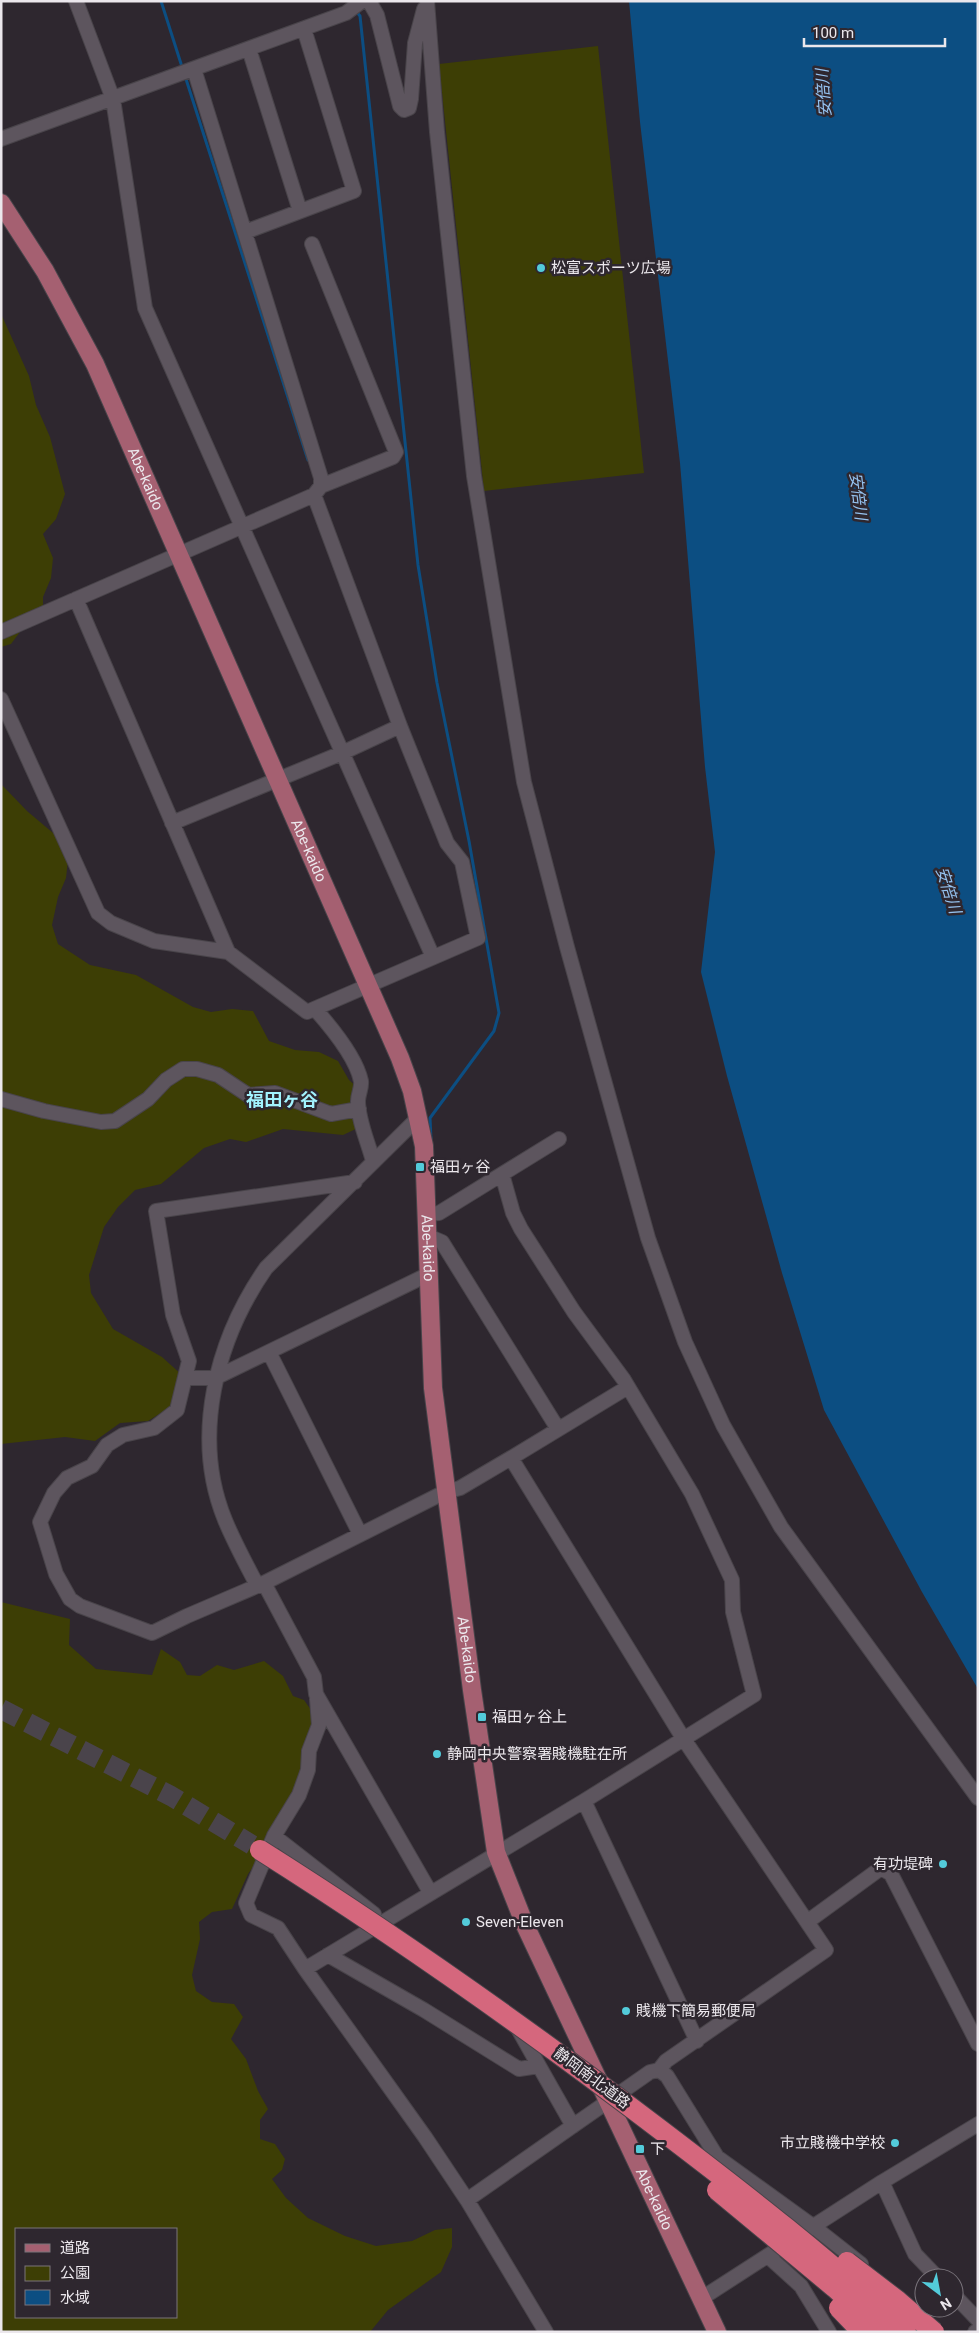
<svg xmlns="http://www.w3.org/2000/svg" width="979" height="2333" font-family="Roboto,'Noto Sans JP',sans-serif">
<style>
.green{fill:#3d3e05;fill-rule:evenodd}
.water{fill:#0c4e82}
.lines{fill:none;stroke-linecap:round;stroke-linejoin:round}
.stream{stroke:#0c4e82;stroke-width:3}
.highway-tunnel{stroke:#4a444b;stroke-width:20;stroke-dasharray:20 10;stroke-linecap:butt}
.minor-casing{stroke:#49444a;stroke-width:16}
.major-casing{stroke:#49444a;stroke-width:20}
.minor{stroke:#5d555e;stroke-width:14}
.major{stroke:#a56071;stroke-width:18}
.highway-bridge-casing{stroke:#49444a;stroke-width:22;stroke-linecap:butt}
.highway-bridge{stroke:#d5677d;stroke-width:20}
.poi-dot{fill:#53cbda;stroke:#2e272f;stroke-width:2}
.labels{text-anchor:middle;stroke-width:5;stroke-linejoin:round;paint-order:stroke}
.poi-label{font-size:15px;fill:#ebe7ec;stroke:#2e272f;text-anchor:start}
.street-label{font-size:15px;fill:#ebe7ec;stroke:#2e272f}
.water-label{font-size:16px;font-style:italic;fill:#95c3f1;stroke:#2e272f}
.quarter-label{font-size:18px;font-weight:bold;fill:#a2f3fe;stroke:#2e272f}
</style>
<rect width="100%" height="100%" fill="#2e272f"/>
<path class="green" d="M598,46L644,473L484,491L439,64Z
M1,289L2,316L29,376L36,405L50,437L65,494L56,519L43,534L53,558L51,578L43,597V612L26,624L11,644L1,647Z
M1,784L27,811L59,838L68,860L66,878L58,897L52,925L58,944L90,965L136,975L193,1007L211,1012L232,1009L253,1011L269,1041L295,1050L319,1052L338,1061L349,1080L358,1088L366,1113L360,1127L343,1135L283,1129L246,1142L230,1139L204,1148L161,1184L135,1190L118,1207L104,1227L89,1275L91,1293L113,1329L162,1357L182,1375L172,1406L148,1421L120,1423L95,1441L65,1437L1,1444Z
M1,1602L70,1619L69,1645L96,1669L152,1675L161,1649L180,1662L187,1675L200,1676L217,1665L234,1670L264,1661L283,1676L293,1696L304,1700L316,1717L295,1792L267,1847L248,1874L232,1909L212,1912L199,1922L200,1939L192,1975L196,1991L212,2002L234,2004L243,2017L231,2039L246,2059L258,2091L268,2109L260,2120V2139L275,2144L285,2159L282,2170L272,2179L286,2198L308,2218L345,2236L376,2246L412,2241L435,2230L452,2228V2247L441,2272L388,2310L370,2332H1ZM16,2229H176V2317H16Z"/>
<path class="water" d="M629,1H978V1689L922,1592L824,1410L782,1273L727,1076L701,972L715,852L705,767L680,463L640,122Z"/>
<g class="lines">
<path class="stream" d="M161,1L183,70
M356,11L360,16L418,565L437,683L469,841L499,1013L494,1031L430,1118L431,1139
M185,76L308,460"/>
<path class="highway-tunnel" d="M1,1709L171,1796L252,1845"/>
<g class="minor-casing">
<path id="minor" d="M76,1L113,99L145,308L433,957
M369,1L377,15L400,106L404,110L409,108L411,99L415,43L424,9
M427,1L437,132L474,476L524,782L567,947L648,1238L685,1342L723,1425L781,1527L978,1798
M249,49L300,211
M194,69L321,478V486L314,495
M1,139L346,13L362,1
M245,232L354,191L304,29
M312,244L396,452L393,457L321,486
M76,599L228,952
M1,632L314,495L400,726L447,843L462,862L478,938L307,1012L228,952L154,941L111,923L98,913L1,699
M172,823L342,753L400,726
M315,1009C331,1027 356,1057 361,1081C362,1088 358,1094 358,1101C358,1120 368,1142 373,1161
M1,1099L44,1111L101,1122L115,1121L148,1099L166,1080L183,1069H197L218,1075L248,1095L275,1093L331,1114L359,1109
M502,1174L513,1213L521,1229L574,1312L624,1380L692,1494L732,1580L733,1612L754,1695L584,1801L305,1969L425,2137L467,2200L546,2332
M355,1182L156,1211L173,1315L189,1361L177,1410L154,1428L123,1435L107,1445L92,1466L67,1478L54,1493L40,1522L56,1574L70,1599L80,1606L152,1633L187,1616L264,1583L445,1492L460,1488L511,1458L683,1738L826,1950L666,2061L659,2070L650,2072L467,2200
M427,1214L439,1213L559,1139
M428,1236L442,1242L558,1429
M269,1352L360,1534
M185,1378H215L429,1274
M511,1458L628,1387
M264,1583L314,1677L316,1694L430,1892
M257,1585C246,1564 234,1542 225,1520C191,1437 216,1340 266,1268L418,1118
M584,1801L697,2041
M274,1836L374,1914
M807,1922L881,1868L891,1874L978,2044
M328,1955L424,2010L519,2069L539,2066L573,2126
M305,1969L278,1928L251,1915L246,1903L274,1836L299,1795L308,1770L309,1751L319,1725L317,1699
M517,2027L539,2066
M659,2070L667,2076L717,2157L814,2227L861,2264
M882,2182L915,2254L938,2278
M769,2257L801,2286L829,2332
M954,2295L978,2320
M702,2298L882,2182L978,2124
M975,2332L978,2330"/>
</g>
<g class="major-casing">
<g id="major">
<path id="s1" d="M1,203L45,271L95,364L400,1058L412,1091L424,1146L433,1388L472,1690L496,1852L525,1925L717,2332"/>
</g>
</g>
<use href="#minor" class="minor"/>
<use href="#major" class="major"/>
<g class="highway-bridge-casing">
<path id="highway-bridge" d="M260,1850C398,1937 532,2032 662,2131C746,2195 829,2259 906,2332
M717,2190L835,2288L883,2332
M847,2262L898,2301L934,2332
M839,2308L862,2332"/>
</g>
<use href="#highway-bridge" class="highway-bridge"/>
</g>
<g class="poi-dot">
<circle cx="541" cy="268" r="5"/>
<rect x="415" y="1162" width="10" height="10" rx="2.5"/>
<rect x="477" y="1712" width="10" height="10" rx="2.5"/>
<circle cx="437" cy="1754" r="5"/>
<circle cx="943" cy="1864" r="5"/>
<circle cx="466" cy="1922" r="5"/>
<circle cx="626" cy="2011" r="5"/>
<circle cx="895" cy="2143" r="5"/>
<rect x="635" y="2144" width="10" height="10" rx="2.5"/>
</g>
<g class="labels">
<g class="poi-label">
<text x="551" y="273">松富スポーツ広場</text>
<text x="430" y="1172">福田ヶ谷</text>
<text x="492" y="1722">福田ヶ谷上</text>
<text x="447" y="1759">静岡中央警察署賤機駐在所</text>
<text x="933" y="1869" text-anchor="end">有功堤碑</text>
<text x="476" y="1927">Seven-Eleven</text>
<text x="636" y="2016">賎機下簡易郵便局</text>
<text x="885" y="2148" text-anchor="end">市立賤機中学校</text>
<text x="650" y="2154">下</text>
</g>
<g class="street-label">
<text dy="5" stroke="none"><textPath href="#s1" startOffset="312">Abe-kaido</textPath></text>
<text dy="5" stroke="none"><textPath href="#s1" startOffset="718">Abe-kaido</textPath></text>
<text dy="5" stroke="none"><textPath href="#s1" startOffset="1138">Abe-kaido</textPath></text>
<text dy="5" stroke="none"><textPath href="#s1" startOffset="1542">Abe-kaido</textPath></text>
<text transform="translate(592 2078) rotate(37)" y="5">静岡南北道路</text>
<text dy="5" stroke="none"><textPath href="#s1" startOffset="2128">Abe-kaido</textPath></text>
</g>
<g class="water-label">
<text transform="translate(823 93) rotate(-94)" y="6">安倍川</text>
<text transform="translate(859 496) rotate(83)" y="6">安倍川</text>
<text transform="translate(949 890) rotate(72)" y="6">安倍川</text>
</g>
<g class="quarter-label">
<text x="282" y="1106">福田ヶ谷</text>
</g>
</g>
<rect width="979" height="2333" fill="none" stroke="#ebe7ec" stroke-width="5"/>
<rect x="15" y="2228" width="162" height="90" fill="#2e272f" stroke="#7a747b"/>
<rect x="25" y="2244" width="25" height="8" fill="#a56071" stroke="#7a747b"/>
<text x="60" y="2253" font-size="15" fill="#ebe7ec">道路</text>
<rect x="25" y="2266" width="25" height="15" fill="#3d3e05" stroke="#7a747b"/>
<text x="60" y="2278" font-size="15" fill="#ebe7ec">公園</text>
<rect x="25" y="2290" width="25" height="15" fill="#0c4e82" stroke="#7a747b"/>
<text x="60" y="2303" font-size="15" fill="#ebe7ec">水域</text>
<g transform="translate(939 2293) rotate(148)"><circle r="24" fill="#2e272f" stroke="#7a747b"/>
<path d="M0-4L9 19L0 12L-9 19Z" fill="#53cbda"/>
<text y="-8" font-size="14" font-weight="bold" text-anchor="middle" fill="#ebe7ec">N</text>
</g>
<path d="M804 38v8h141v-8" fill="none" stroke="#ebe7ec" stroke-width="2.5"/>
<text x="812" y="38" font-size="15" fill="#ebe7ec" stroke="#2e272f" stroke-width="4" paint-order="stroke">100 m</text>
</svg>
